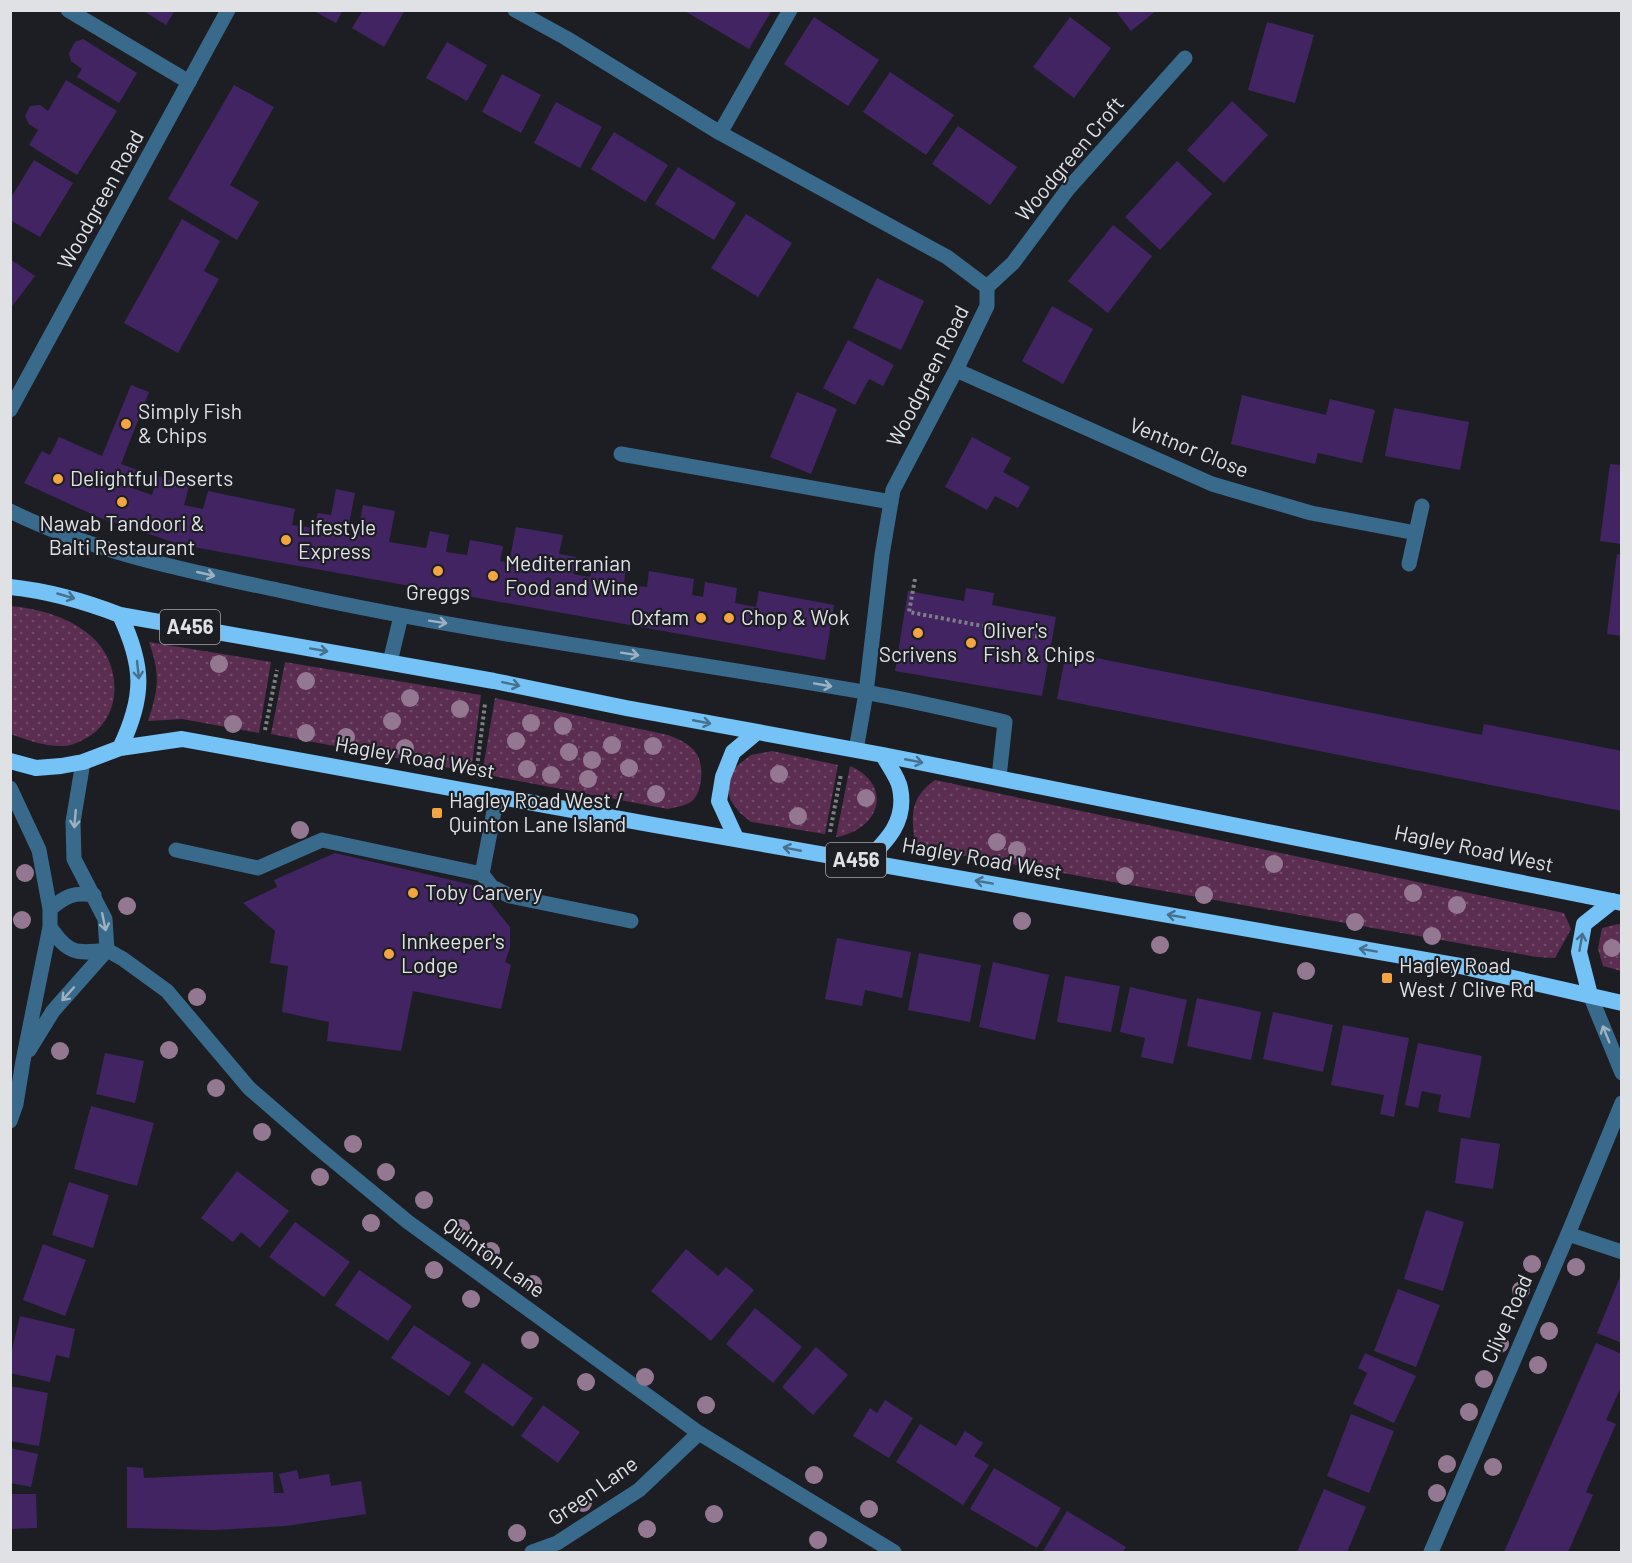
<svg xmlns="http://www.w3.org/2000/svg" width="1632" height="1563" font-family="Barlow,sans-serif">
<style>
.grass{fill:url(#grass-dots)}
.building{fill:#432463}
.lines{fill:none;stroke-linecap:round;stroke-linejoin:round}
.path{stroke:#7e7f84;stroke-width:4;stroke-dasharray:3 3;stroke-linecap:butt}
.service{stroke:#396a8b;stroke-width:15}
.minor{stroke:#396a8b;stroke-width:15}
.tertiary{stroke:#396a8b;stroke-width:15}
.trunk{stroke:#74c2f6;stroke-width:16}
.tree{fill:#947891}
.oneway{stroke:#9db1c1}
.oneway2{stroke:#48708d}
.poi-dot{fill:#f2a541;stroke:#1c1e24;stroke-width:2}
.labels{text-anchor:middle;stroke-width:4.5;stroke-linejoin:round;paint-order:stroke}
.shield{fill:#1c1e24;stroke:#a5a6ab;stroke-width:1.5}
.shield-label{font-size:20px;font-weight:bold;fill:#e0e1e5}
.street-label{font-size:21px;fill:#e0e1e5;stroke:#1c1e24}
.poi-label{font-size:21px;fill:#e0e1e5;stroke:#1c1e24;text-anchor:start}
</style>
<defs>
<pattern id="grass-dots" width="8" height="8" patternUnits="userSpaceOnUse" patternTransform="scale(1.5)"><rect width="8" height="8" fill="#5a2d51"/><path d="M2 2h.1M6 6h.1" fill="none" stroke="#714b6a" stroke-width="1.8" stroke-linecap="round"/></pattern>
</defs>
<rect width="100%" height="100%" fill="#1c1e24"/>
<path class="grass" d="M11,606C40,609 69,617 91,636C121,662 124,713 90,736C83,740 72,746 64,746C46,747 27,740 11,734Z
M149,642L271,662L259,733L182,719L148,721C159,688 160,674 149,642Z
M285,662L481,695L471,772L271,734Z
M495,698L668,735C678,739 689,743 696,753C704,764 703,788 694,799C688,806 676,807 668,809L482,774Z
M772,751L838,765L825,834L751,822L740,813L731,801L727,789L734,768L751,755Z
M850,766C894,785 880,830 836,837Z
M935,780L1564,913L1571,929L1555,958L1537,957L915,847C912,817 908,799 935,780Z
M1618,924L1621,925V971L1603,966L1598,949L1602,928Z"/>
<path class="building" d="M142,10H175L166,25Z
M312,10H343L336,23Z
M363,10H405L384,47L352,28Z
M683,10H772L749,49Z
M1115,10H1157L1131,31Z
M814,17L879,60L848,106L784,64Z
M1070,17L1111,48L1074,98L1033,67Z
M1267,22L1314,35L1295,103L1248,90Z
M83,39L137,73L119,103L77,77L82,69L71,61L69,53L75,42Z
M447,42L487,65L467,101L426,78Z
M890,72L954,115L926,155L863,112Z
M502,74L541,95L521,133L482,112Z
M66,80L117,111L77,175L29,145L38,130L29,124L25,116L30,106L40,105L48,111Z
M234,85L274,107L230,185L259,202L237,240L168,199Z
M1232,101L1268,135L1224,183L1187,150Z
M556,102L602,127L580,168L534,143Z
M958,126L1017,167L990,205L932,164Z
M614,132L668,165L645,202L591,169Z
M34,160L73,183L40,237L10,220V199Z
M1177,161L1212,194L1160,250L1125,217Z
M678,167L736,203L714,240L655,204Z
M746,214L792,243L758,297L711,268Z
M182,219L220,241L204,271L219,279L178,353L124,323Z
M1113,225L1152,256L1108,313L1068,281Z
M10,259L35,276L10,309Z
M877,278L924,301L901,350L853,328Z
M1052,306L1093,329L1063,384L1022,361Z
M848,340L894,365L883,386L869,379L855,405L823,388Z
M131,385L149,392L121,464L137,470L132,488L152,495L158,476L189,486L184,505L203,509L208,491L295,509L292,525L314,528L318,513L331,515L336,489L355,493L347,535L357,536L363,505L395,511L389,542L426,548L430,531L449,535L446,552L467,555L470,540L503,546L500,561L509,563L516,527L563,535L559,554L576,557L573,574L590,577L593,562L626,568L624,584L635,586L647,587L649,571L694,579L692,595L703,597L705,582L737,588L735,603L745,605L756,607L759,591L834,605L825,660L182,545L100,518L24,483L42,451L50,455L59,437L102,456Z
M797,392L837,409L811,474L770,457Z
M1242,395L1326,415L1330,399L1375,410L1362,463L1318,453L1315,464L1231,444Z
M1394,408L1469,422L1460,470L1385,456Z
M972,437L1011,458L1003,472L1030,487L1018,508L995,496L987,510L945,487Z
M1610,464L1622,465V544L1600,541Z
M1617,554L1622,555V636L1607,634Z
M966,588L994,593L992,605L1056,617L1042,696L895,671L908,591L964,601Z
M1066,652L1482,735L1484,724L1622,751V811L1057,699Z
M335,853L477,886L510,927V947L505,962L511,965L501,1009L413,991L401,1051L327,1041L329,1022L282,1012L288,966L270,963L275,931L243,903L277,887L274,880Z
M837,938L911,952L902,998L865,990L862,1006L825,999Z
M919,953L981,965L970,1022L908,1010Z
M993,962L1049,975L1035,1040L979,1027Z
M1065,976L1120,986L1111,1032L1057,1022Z
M1130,987L1187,1000L1173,1064L1141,1057L1145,1038L1120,1032Z
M1197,998L1261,1012L1251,1060L1187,1046Z
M1273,1012L1333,1025L1323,1072L1263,1059Z
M1343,1025L1409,1038L1394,1117L1380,1114L1384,1095L1331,1085Z
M1418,1043L1482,1056L1470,1118L1438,1112L1441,1095L1422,1091L1418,1108L1405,1105Z
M105,1053L144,1061L135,1103L96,1094Z
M91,1106L154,1123L137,1186L74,1169Z
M1461,1138L1500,1144L1493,1189L1455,1183Z
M237,1171L289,1211L260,1248L241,1232L233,1242L201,1218Z
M69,1182L109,1195L93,1248L52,1235Z
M1426,1210L1464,1222L1443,1291L1404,1279Z
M295,1222L350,1262L324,1297L269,1257Z
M43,1244L86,1260L65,1316L23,1300Z
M686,1249L718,1276L726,1267L754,1290L711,1341L651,1291Z
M359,1270L412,1306L388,1341L335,1305Z
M1622,1272V1343L1597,1333Z
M1398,1289L1440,1305L1416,1367L1374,1351Z
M755,1308L802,1347L773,1383L726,1344Z
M20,1316L75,1329L69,1358L56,1355L50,1382L10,1373V1358Z
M414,1325L471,1363L449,1396L391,1358Z
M1596,1343L1622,1354V1385L1606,1420L1616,1424L1586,1492L1593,1495L1568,1552H1504Z
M816,1347L848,1375L813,1415L782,1387Z
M1365,1353L1416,1376L1394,1423L1353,1404L1367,1373L1358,1368Z
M483,1363L533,1398L513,1427L464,1392Z
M10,1386L48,1393L39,1446L10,1441Z
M885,1400L913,1418L889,1458L853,1436L870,1408L877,1413Z
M543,1405L580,1432L558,1463L521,1436Z
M1351,1414L1394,1431L1369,1493L1327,1476Z
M920,1424L956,1446L965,1431L983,1443L974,1456L989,1465L963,1505L896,1462Z
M10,1448L38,1454L31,1487L10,1483Z
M127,1467L143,1468L144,1478L273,1472L274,1493H284L279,1474L297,1470L299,1479L329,1474L331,1486L361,1481L366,1514L286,1526L214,1530L127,1528Z
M994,1468L1061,1508L1037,1548L970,1509Z
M1324,1489L1366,1507L1347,1552H1297Z
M10,1494H36L37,1528L10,1529Z
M1067,1511L1126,1547L1123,1552L1043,1551Z"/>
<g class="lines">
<path class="path" d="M915,579L909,612L1040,637
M265,730L277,670
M477,767L485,704
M830,832L841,774"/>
<path class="service" d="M68,10L189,82
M621,454L891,502
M497,796L482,874L492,887L510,896L631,921
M176,850L258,868L322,840L482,874
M1568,1234L1622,1252"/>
<path class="minor" d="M515,10L566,38L720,133L947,257L987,287V306L956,370L893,490L882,555L866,693L856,750
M720,133L790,10
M987,287L1013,263L1068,189L1185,58
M956,370L1212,484L1311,513L1416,533
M10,410L228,10
M10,511C101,556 202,573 300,595C490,636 683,660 875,694C918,702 962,712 1005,722L999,777
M1409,564L1422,506
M390,662L401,616
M107,950L123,959L167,991L249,1088L317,1147L408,1222L699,1433L894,1552
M1590,995L1622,1073
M532,1552L557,1543L639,1490L699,1433
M1431,1552L1568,1234L1622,1103"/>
<path class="tertiary" d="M10,788L39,850L50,909V927L23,1061L16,1104L10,1121
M50,909C66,896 73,892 94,895
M50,927C68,954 76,954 107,950
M29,1050L53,1011L107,950L105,919L74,859L73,822L83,762"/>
<path class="trunk" d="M10,587C49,591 84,601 120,615L494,681L626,708L883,755L1622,903
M120,615C144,666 145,696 120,748
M10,761L36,768L61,766L83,762L120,748L182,739L654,825L1460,966L1622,1003
M736,838L719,801L723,777L733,752L757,732
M866,861C887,841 907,821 900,788C898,777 888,765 883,755
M1590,995L1579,952L1584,924L1613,901"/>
</g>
<g class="tree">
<circle cx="219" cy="664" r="9"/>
<circle cx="306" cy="681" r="9"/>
<circle cx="410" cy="698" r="9"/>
<circle cx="460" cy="709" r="9"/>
<circle cx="392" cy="721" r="9"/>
<circle cx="531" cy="723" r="9"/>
<circle cx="233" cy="724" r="9"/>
<circle cx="563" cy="726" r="9"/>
<circle cx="306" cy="733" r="9"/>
<circle cx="346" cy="737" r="9"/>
<circle cx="516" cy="741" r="9"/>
<circle cx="612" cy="745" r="9"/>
<circle cx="653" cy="746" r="9"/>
<circle cx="405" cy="748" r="9"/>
<circle cx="569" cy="752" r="9"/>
<circle cx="592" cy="760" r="9"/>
<circle cx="629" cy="768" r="9"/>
<circle cx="527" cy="769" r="9"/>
<circle cx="779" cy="774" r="9"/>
<circle cx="551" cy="775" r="9"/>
<circle cx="588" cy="779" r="9"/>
<circle cx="656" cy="794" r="9"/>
<circle cx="866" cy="798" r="9"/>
<circle cx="798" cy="816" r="9"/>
<circle cx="300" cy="830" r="9"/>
<circle cx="997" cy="842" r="9"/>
<circle cx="1017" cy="850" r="9"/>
<circle cx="1274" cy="864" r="9"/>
<circle cx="25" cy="873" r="9"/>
<circle cx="1125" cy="876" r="9"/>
<circle cx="1413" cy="893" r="9"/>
<circle cx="1204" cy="895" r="9"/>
<circle cx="1457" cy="905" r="9"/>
<circle cx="127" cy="906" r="9"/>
<circle cx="22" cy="920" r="9"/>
<circle cx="1022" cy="921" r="9"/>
<circle cx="1355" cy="922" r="9"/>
<circle cx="1432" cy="936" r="9"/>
<circle cx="1160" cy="945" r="9"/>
<circle cx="1612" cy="948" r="9"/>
<circle cx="1306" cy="971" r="9"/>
<circle cx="197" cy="997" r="9"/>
<circle cx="169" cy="1050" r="9"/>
<circle cx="60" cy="1051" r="9"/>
<circle cx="216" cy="1088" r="9"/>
<circle cx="262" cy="1132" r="9"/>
<circle cx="353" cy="1144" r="9"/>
<circle cx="386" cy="1172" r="9"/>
<circle cx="320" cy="1177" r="9"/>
<circle cx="424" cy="1200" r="9"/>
<circle cx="371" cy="1223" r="9"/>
<circle cx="461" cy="1228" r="9"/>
<circle cx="491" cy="1251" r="9"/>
<circle cx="1532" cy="1264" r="9"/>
<circle cx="1576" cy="1267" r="9"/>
<circle cx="434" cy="1270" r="9"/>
<circle cx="533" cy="1284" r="9"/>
<circle cx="1521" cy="1290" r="9"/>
<circle cx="471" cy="1299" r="9"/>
<circle cx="1549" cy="1331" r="9"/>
<circle cx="530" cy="1340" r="9"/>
<circle cx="1500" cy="1344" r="9"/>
<circle cx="1538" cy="1365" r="9"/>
<circle cx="645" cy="1377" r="9"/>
<circle cx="1484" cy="1379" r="9"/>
<circle cx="586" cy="1382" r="9"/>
<circle cx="706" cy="1405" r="9"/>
<circle cx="1469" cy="1412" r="9"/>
<circle cx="1447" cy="1464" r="9"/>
<circle cx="1493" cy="1467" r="9"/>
<circle cx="814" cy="1475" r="9"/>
<circle cx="1437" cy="1493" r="9"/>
<circle cx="583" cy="1503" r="9"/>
<circle cx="869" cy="1509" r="9"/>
<circle cx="714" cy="1514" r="9"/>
<circle cx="647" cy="1529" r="9"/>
<circle cx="517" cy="1533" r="9"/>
<circle cx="818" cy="1540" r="9"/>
</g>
<defs><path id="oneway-shaft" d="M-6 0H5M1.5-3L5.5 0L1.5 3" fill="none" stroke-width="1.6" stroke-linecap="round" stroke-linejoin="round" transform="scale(1.5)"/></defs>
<g class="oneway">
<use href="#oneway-shaft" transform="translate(206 574) rotate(13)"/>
<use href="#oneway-shaft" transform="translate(438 622) rotate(9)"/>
<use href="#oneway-shaft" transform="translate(630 654) rotate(9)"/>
<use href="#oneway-shaft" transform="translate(823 685) rotate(10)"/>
<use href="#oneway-shaft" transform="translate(75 819) rotate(95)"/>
<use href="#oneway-shaft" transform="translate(104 922) rotate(78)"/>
<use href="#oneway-shaft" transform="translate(68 994) rotate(132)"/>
<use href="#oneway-shaft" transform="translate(1606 1034) rotate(-112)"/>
</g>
<g class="oneway2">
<use href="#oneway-shaft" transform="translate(66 596) rotate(16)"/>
<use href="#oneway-shaft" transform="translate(319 650) rotate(10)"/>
<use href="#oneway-shaft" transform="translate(138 670) rotate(84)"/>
<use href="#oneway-shaft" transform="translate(511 684) rotate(12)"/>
<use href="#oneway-shaft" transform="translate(702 722) rotate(11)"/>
<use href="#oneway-shaft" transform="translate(914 761) rotate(11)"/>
<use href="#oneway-shaft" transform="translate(792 849) rotate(-169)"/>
<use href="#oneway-shaft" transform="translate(984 882) rotate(-170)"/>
<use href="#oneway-shaft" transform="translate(1176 916) rotate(-170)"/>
<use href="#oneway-shaft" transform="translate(1581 942) rotate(-80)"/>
<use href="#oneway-shaft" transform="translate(1368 950) rotate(-170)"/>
</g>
<g class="poi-dot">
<circle cx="126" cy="424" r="6"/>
<circle cx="58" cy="479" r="6"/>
<circle cx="122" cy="502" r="6"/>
<circle cx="286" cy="540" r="6"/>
<circle cx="438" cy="571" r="6"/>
<circle cx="493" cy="576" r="6"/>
<circle cx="701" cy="618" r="6"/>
<circle cx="729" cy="618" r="6"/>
<circle cx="918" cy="633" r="6"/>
<circle cx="971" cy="643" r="6"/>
<rect x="431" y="807" width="12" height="12" rx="3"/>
<circle cx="413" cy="893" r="6"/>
<circle cx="389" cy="954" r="6"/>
<rect x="1381" y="972" width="12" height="12" rx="3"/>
</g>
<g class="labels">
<g class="shield">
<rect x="160" y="610" width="60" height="34" rx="4.5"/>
<rect x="826" y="843" width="60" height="34" rx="4.5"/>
</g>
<g class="shield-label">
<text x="190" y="634">A456</text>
<text x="856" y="867">A456</text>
</g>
<g class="street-label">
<text transform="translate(1070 159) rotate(-50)" y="7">Woodgreen Croft</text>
<text transform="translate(101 200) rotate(-61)" y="7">Woodgreen Road</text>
<text transform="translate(928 376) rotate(-63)" y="7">Woodgreen Road</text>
<text transform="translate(1189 448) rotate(22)" y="7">Ventnor Close</text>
<text transform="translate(415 758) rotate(10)" y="7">Hagley Road West</text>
<text transform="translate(1474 849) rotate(12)" y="7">Hagley Road West</text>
<text transform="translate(982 859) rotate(10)" y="7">Hagley Road West</text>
<text transform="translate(494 1258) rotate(36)" y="7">Quinton Lane</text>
<text transform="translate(1507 1319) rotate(-66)" y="7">Clive Road</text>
<text transform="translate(593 1491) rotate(-35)" y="7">Green Lane</text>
</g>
<g class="poi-label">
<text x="138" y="419">Simply Fish<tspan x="138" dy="24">&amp; Chips</tspan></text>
<text x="70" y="486">Delightful Deserts</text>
<text x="122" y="531" text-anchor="middle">Nawab Tandoori &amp;<tspan x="122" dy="24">Balti Restaurant</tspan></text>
<text x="298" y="535">Lifestyle<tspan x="298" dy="24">Express</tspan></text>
<text x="505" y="571">Mediterranian<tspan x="505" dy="24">Food and Wine</tspan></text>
<text x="438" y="600" text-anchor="middle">Greggs</text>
<text x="689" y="625" text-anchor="end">Oxfam</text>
<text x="741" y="625">Chop &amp; Wok</text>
<text x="983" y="638">Oliver's<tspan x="983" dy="24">Fish &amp; Chips</tspan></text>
<text x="918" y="662" text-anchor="middle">Scrivens</text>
<text x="449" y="808">Hagley Road West /<tspan x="449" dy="24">Quinton Lane Island</tspan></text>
<text x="425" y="900">Toby Carvery</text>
<text x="401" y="949">Innkeeper's<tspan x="401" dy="24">Lodge</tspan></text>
<text x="1399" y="973">Hagley Road<tspan x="1399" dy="24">West / Clive Rd</tspan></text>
</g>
</g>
<rect width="1632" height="1563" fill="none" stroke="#e0e1e5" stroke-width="24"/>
</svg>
